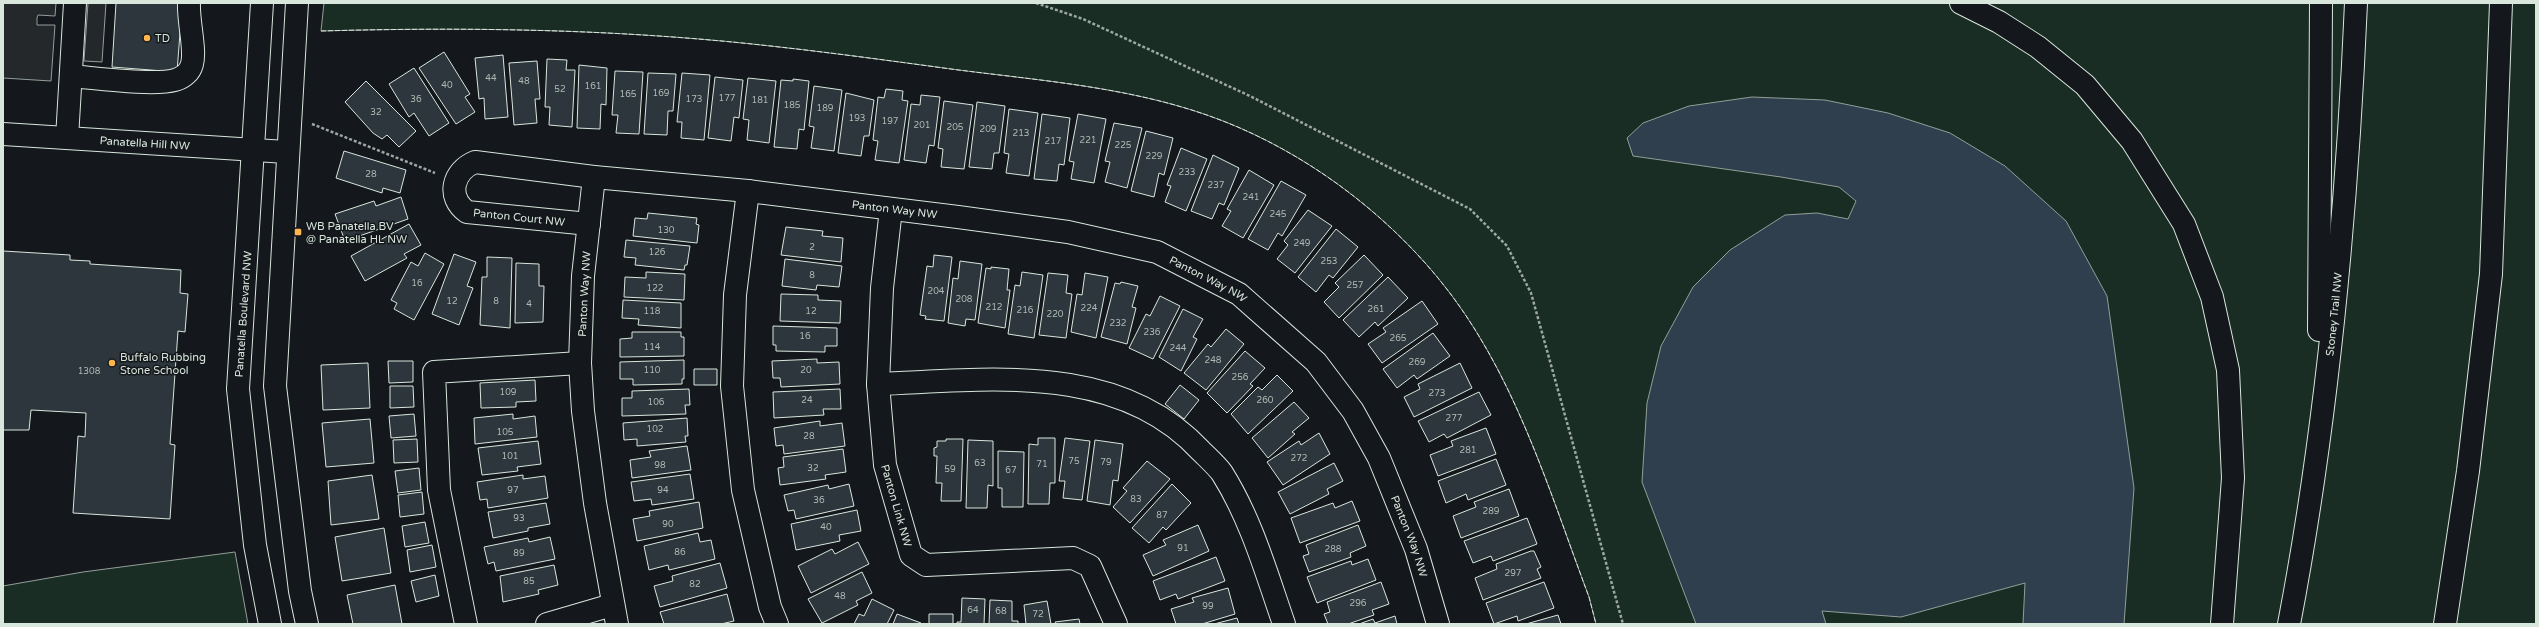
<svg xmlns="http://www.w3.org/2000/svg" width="2539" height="627" font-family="'Varela Round',sans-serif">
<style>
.green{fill:#1a2d24;stroke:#939e99}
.parking{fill:#24282b;stroke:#939e99}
.water{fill:#2f3f4d;stroke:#939e99}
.building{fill:#2c363c;stroke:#d8e6dc}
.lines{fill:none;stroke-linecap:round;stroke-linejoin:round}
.minor-casing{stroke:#d8e6dc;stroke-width:24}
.highway-casing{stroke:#d8e6dc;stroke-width:24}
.path{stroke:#9da8a2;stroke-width:2.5;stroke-dasharray:3 2;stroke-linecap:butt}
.minor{stroke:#14181c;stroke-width:22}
.highway{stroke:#14181c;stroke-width:22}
.fence{stroke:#d8e6dc;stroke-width:1;stroke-dasharray:5 2;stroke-linecap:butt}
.poi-dot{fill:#ffb74d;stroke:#14181c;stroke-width:1.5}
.labels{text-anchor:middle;stroke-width:3;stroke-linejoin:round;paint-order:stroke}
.number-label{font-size:9px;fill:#adbab4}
.poi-label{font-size:11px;fill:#d8e6dc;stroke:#14181c;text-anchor:start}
.street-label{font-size:11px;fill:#d8e6dc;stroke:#14181c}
</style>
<rect width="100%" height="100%" fill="#14181c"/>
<path class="green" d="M324,3H2536V624H1596L1589,597C1548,488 1514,370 1438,278C1382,210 1305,153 1223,121C1136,87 1042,81 951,69C885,60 819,51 752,44C609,29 465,27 321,31Z
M235,552L248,624H3V586L83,572Z"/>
<path class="parking" d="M3,3H56L55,16L38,15L37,18V25H55L51,81L3,78Z
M88,3H106L102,62L84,61Z"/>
<path class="water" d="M1752,97L1825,100L1888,113L1950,133L2005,166L2066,221L2107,296L2134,488L2124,624H2023L2025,583L1901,617L1822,611L1826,624H1696L1642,482L1647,403L1661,346L1693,287L1730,250L1785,215L1817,213L1848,219L1856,201L1839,187L1781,177L1633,156L1627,138L1643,123L1689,106Z"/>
<path class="building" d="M116,3H200L182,7L177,72L112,67Z
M444,52L470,94L465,97L475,112L456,124L419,68Z
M503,55L508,117L485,119L484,98L479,99L475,58Z
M547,59L567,60L566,70H575L572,127L549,125L550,107H545Z
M537,61L540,99H535L537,123L514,125L509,63Z
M579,65L607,68L606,105L601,104L600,129L577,128Z
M414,68L449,123L429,136L414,113L409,117L389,84Z
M615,71L643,72L639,134L616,133L618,115H612Z
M648,73L676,74L673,111H668L667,135L644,134Z
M682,73L710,75L704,140L681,138L682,122H677Z
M715,77L743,80L739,118L734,117L731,141L708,138Z
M748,78L776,81L769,143L747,140L749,120L743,119Z
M793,79L809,81L804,130L799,129L797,149L774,147L781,80L793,81Z
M366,81L416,131L399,147L387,135L382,139L373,133L345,102Z
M814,86L842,90L834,151L811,148L814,127L809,126Z
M886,89L903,91L902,100L908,101L899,163L875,160L878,141L873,140L878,97L884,98Z
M846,93L874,100L869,136H864L861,156L838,153Z
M921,95L940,97L934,146L929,145L926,163L904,160L911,104L920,105Z
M944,101L973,105L964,169L941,167L943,149L938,148Z
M977,102L1005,106L999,153H994L992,169L969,167Z
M1009,109L1038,113L1029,176L1006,173L1009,154L1004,153Z
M1042,114L1070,118L1064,165L1059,164L1057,181L1034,179Z
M1078,114L1106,119L1094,183L1071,179L1074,162L1069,161Z
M1114,123L1142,128L1127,188L1105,182L1110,162L1105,161Z
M1146,131L1173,138L1164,175L1159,173L1154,197L1131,191Z
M1181,148L1207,159L1186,211L1165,202L1171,186L1167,185Z
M344,151L406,170L400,193L383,188L382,193L336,178Z
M1213,155L1239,168L1224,205L1219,203L1212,219L1191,211Z
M1249,170L1274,185L1243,238L1222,226L1231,211L1227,209Z
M1281,181L1306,195L1282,236L1278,233L1268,250L1248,239Z
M401,197L408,219L345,241L335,214L374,201L376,206Z
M1308,210L1332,226L1295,273L1277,259L1288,245L1284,241Z
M648,213L697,218L696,224L699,225L697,243L633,236L635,218L647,219Z
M409,224L421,245L404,254L407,258L365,281L351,256Z
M786,227L823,231L822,236L843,238L841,262L781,255Z
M1336,229L1358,247L1333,278L1329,275L1316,292L1298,277Z
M626,240L690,246L687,265H685L684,270L635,265L636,258L624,257Z
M3,251L70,255V260L90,261V264L181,270L180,293L188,294L185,332L178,331L170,444L175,445L170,519L73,513L78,436L85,437L86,413L31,410L29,430H3Z
M425,253L444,264L414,320L394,309L397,303L391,300L411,262L418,266Z
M454,254L476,262L467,286L473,288L459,325L432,314Z
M934,255L952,257L944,321L925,319L926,316L920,315L927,266L933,267Z
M1364,255L1383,275L1339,318L1324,302L1339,287L1335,283Z
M487,257L512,258L510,328L480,325L482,277H487Z
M785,259L842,266L839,287L817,285L816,290L782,286Z
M960,261L982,264L975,320L966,319L965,326L948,323L953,278L958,279Z
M516,263L539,264V286H544L543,322L515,323Z
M991,267L1009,269L1007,290H1010L1005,328L978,323L986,268L991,269Z
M646,272L685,274L684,300L624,297L625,277L646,278Z
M1022,272L1043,275L1034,338L1008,334L1015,285L1020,286Z
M1048,273L1068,275L1066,293L1072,294L1066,338L1039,335Z
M1085,273L1108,277L1096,338L1071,332L1077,294L1082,295Z
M1388,277L1408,298L1378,326L1375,322L1359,337L1343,320Z
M1121,282L1138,286L1132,307L1136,308L1127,344L1101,337L1115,283L1120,284Z
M781,294L818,295V300L841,301L840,323L780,321Z
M1160,296L1180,306L1153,359L1129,348L1146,314L1150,316Z
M623,300L681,303V328L638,325L639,319L622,318Z
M1422,301L1438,324L1382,363L1368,344L1386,332L1383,328Z
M1183,309L1203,319L1193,337L1197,339L1181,371L1159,357Z
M773,326L837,328V346H825V352L776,351V345H773Z
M1226,329L1244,344L1206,390L1184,373L1208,344L1211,347Z
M632,332H681V337H684V356L620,357V339L632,338Z
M1433,333L1450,356L1417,379L1414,375L1397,388L1383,369Z
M1245,351L1265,368L1250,384L1253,386L1227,413L1207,393Z
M817,359V363L839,362L840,384L781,387L780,378H773L772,361Z
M684,360V379H682V384L633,385V379H620V362Z
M388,361H413V382L389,383Z
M368,363L370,408L323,410L321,365Z
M1460,363L1472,388L1414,417L1404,397L1420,389L1418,384Z
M694,369H717V385H694Z
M1277,375L1293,391L1248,434L1231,414L1258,387L1262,390Z
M535,380L536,401L516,402V407L481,408L480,383Z
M1180,385L1199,400L1184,419L1165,404Z
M390,386H413L414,407L390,408Z
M689,389L690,405H685L686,414L622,416V398H632V391Z
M840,389L841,409H823L824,415L774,418L773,392Z
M1479,392L1491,415L1447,438L1444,434L1429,442L1418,421Z
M1294,402L1309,418L1292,432L1295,434L1268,458L1252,438Z
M414,414L416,436L391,438L389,416Z
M513,414V419L535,416L537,437L475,444L474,418Z
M687,418L688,436H685L686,442L637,446V439L624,440L623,423Z
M370,419L374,463L326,467L322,423Z
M820,421V426L842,423L845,446L784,454L783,445L776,446L774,428Z
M1486,428L1496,454L1438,476L1430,455L1453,446L1451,441Z
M1319,433L1330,454L1283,485L1267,462L1299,441L1301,445Z
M1038,438H1055V483H1050L1049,504H1028L1029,444L1038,445Z
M1065,438L1090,441L1082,500L1063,498L1065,481H1059Z
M417,439L418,462L394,463L393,440Z
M946,439H963L961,501H941L942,483H936L937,456H934V448L937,447V441H946Z
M968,440L993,441V486L988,485L987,508H966Z
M1095,440L1123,444L1118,481L1113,480L1110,505L1087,501Z
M538,441L541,464L517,467L518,471L482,475L478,448Z
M687,446L691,470L632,478L630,460L651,457L649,451Z
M843,449L846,472L825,475L826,479L780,485L778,468L784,467L783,457Z
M998,451L1024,452L1023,507H1002V488H998Z
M1496,459L1506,485L1468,500L1466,494L1446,503L1438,481Z
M1147,461L1170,479L1130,523L1113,507L1127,491L1123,488Z
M1334,463L1343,481L1327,489L1329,494L1290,514L1278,492Z
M419,468L421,490L398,493L395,471Z
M690,474L694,499L652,505L651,499L634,501L631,482Z
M372,475L379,519L331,525L328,481Z
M523,475V479L545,476L548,498L488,508L487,499L480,500L477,482Z
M849,484L854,506L796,519L794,510L788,511L784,495L828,485L829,489Z
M1172,484L1191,503L1166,530L1163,527L1149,543L1132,528Z
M1509,489L1519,516L1461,538L1453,516L1476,507L1474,502Z
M422,492L424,514L400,517L398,495Z
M1352,501L1360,521L1300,543L1291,518L1333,503L1335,508Z
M699,502L703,528L637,541L633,519L650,516L649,511Z
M546,503L550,524L528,528V531L493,538L488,512Z
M857,510L861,531L839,535L840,541L796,550L791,524Z
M1527,518L1537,544L1493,561L1491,556L1473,563L1464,541Z
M425,522L429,543L405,547L402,526Z
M1198,525L1209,551L1153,576L1143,555L1166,545L1163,540Z
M1358,525L1366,546L1350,553L1351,557L1309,572L1303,556L1309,554L1306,545Z
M384,528L391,573L342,581L335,537Z
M698,533L700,542L711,540L715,559L669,570L668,565L649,570L644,546Z
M550,537L555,559L496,571L494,562L488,564L484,547L528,538L529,542Z
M858,542L869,564L811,593L798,566L832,549L835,554Z
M432,545L436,567L410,572L407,550Z
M1531,551H1534L1541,567L1537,569L1541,578L1483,600L1475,578L1497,569L1496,564Z
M1216,557L1225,581L1178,599L1176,594L1160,600L1153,581Z
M1368,559L1376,580L1317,603L1307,577L1351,561L1352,565Z
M720,563L727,588L660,607L654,586L673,581L672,576Z
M554,565L558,585L538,590L539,594L503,602L500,576Z
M862,572L872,593L856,601L858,605L822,623L808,599Z
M435,575L439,596L416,602L411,581Z
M1381,582L1389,604L1372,610L1374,615L1348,624H1328L1324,614L1330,612L1327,602Z
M1544,582L1554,608L1518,621L1517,616L1494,624L1486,603Z
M395,585L402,624H353L347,595Z
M1228,588L1235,614L1202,624H1176L1171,609L1194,602L1192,598Z
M727,594L734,621L721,624H664L660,612Z
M962,598L985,599L984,624H957V622H961Z
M872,599L894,610L887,624H854L859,614L864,616Z
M990,600L1012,601V621H1018V624H989Z
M1047,601L1051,624H1026L1024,605Z
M897,614L921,623L920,624H893Z
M929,614H953V624H929Z
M1558,615L1561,624H1526Z
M1395,616L1397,624H1359L1373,619L1375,623Z
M1237,618L1239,624H1214Z
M1079,619L1080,624H1056L1055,622Z"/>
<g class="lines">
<g class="minor-casing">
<g id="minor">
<path d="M262,3L238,389L255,545L270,624"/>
<path d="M297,3L275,386L300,591L307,624"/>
<path d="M71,76C96,78 153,86 175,80C183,78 190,72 192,64C196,50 188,21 189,3"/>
<path id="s1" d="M3,134L287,152"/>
<path d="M67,138L75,3"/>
<path d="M594,177L583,276L580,363L583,411L595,503L617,624"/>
<path d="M748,191L735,295L732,386L743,490L770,607L777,624"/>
<path id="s2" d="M891,209L882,288L878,384L885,465L911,555L926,565L1073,558L1090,566L1116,624"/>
<path id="s3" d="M589,224L467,212C446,197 453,171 475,162L594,177L748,191L958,217L1068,232L1157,252L1239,294L1316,362L1353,411L1379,458L1416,549L1438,624"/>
<path d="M878,384C988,380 1118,361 1201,451C1208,458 1216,465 1222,473C1251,519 1266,572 1284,624"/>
<path d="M466,624L439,490L434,372L580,363"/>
<path d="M547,624L612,605"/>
</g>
</g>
<g class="highway-casing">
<g id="highway">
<path d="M1961,3L1999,22L2038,47L2085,85L2132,141L2184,224L2212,297L2228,370L2233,478L2222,624"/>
<path d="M2319,330L2321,3"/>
<path id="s4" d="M2289,624C2328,420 2347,211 2356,3"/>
<path d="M2445,624L2468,471L2491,274L2501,3"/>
</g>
</g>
<path class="path" d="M1036,3L1083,19L1250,96L1470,209L1507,246L1531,293L1623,624
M312,124L435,173"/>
<use href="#minor" class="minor"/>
<use href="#highway" class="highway"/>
<path class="fence" d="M321,31C465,27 609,29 752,44C819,51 885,60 951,69C1042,81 1136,87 1223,121C1305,153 1382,210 1438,278C1514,370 1548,488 1589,597L1596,624"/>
</g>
<g class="poi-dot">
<circle cx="147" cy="38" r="4"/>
<rect x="294" y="228" width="8" height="8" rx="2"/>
<circle cx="112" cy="363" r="4"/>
</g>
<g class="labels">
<g class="number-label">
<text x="491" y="81">44</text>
<text x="524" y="84">48</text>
<text x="447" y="88">40</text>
<text x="593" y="89">161</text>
<text x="560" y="92">52</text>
<text x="661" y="96">169</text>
<text x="628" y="97">165</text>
<text x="727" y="101">177</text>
<text x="416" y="102">36</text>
<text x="694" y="102">173</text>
<text x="760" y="103">181</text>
<text x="792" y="108">185</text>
<text x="825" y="111">189</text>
<text x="376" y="115">32</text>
<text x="857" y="121">193</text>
<text x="890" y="124">197</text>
<text x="922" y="128">201</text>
<text x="955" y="130">205</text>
<text x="988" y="132">209</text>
<text x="1021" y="136">213</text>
<text x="1088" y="143">221</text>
<text x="1053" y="144">217</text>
<text x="1123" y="148">225</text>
<text x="1154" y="159">229</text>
<text x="1187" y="175">233</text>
<text x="371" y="177">28</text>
<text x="1216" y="188">237</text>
<text x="1251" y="200">241</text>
<text x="1278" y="217">245</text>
<text x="666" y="233">130</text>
<text x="1302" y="246">249</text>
<text x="812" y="250">2</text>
<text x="657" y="255">126</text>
<text x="1329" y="264">253</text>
<text x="812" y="278">8</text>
<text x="417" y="286">16</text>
<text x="1355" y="288">257</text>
<text x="655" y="291">122</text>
<text x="936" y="294">204</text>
<text x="964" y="302">208</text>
<text x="452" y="304">12</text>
<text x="496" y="304">8</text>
<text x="529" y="307">4</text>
<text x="994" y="310">212</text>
<text x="1089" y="311">224</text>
<text x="1376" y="312">261</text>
<text x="1025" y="313">216</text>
<text x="652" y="314">118</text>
<text x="811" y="314">12</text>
<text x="1055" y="317">220</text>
<text x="1118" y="326">232</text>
<text x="1152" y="335">236</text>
<text x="805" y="339">16</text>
<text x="1398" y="341">265</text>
<text x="652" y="350">114</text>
<text x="1178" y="351">244</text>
<text x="1213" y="363">248</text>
<text x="1417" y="365">269</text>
<text x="652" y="373">110</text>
<text x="806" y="373">20</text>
<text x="89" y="374">1308</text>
<text x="1240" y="380">256</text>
<text x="508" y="395">109</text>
<text x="1437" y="396">273</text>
<text x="807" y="403">24</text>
<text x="1265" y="403">260</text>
<text x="656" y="405">106</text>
<text x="1454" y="421">277</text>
<text x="655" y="432">102</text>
<text x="505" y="435">105</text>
<text x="809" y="439">28</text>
<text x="1468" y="453">281</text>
<text x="510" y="459">101</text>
<text x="1299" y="461">272</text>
<text x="1074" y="464">75</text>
<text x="1106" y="465">79</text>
<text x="980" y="466">63</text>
<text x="1042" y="467">71</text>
<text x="660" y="468">98</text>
<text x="813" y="471">32</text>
<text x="950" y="472">59</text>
<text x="1011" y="473">67</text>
<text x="513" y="493">97</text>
<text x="663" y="493">94</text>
<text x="1136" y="502">83</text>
<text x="819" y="503">36</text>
<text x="1491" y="514">289</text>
<text x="1162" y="518">87</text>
<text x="519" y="521">93</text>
<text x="668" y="527">90</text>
<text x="826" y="530">40</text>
<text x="1183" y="551">91</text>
<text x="1333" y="552">288</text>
<text x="680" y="555">86</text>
<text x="519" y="556">89</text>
<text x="1513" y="576">297</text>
<text x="529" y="584">85</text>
<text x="695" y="587">82</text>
<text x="840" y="599">48</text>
<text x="1358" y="606">296</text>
<text x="1208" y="609">99</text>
<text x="973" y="613">64</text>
<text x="1001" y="614">68</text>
<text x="1038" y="617">72</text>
</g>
<g class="poi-label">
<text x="155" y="42">TD</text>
<text x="306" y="230">WB Panatella BV<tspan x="306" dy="13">@ Panatella HL NW</tspan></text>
<text x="120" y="361">Buffalo Rubbing<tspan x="120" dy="13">Stone School</tspan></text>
</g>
<g class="street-label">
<text dy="4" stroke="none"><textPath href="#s1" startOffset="142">Panatella Hill NW</textPath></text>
<text dy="4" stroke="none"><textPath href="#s3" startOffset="608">Panton Way NW</textPath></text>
<text transform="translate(519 217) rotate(6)" y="4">Panton Court NW</text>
<text dy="4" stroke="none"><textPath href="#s3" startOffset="932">Panton Way NW</textPath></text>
<text transform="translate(584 294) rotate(-87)" y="4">Panton Way NW</text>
<text transform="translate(243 314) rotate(-86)" y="4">Panatella Boulevard NW</text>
<text dy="4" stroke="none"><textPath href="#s4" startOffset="313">Stoney Trail NW</textPath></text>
<text dy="4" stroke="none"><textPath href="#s2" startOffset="299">Panton Link NW</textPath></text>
<text dy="4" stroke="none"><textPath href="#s3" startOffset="1268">Panton Way NW</textPath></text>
</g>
</g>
<rect width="2539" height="627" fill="none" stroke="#d8e6dc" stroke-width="8"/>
</svg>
